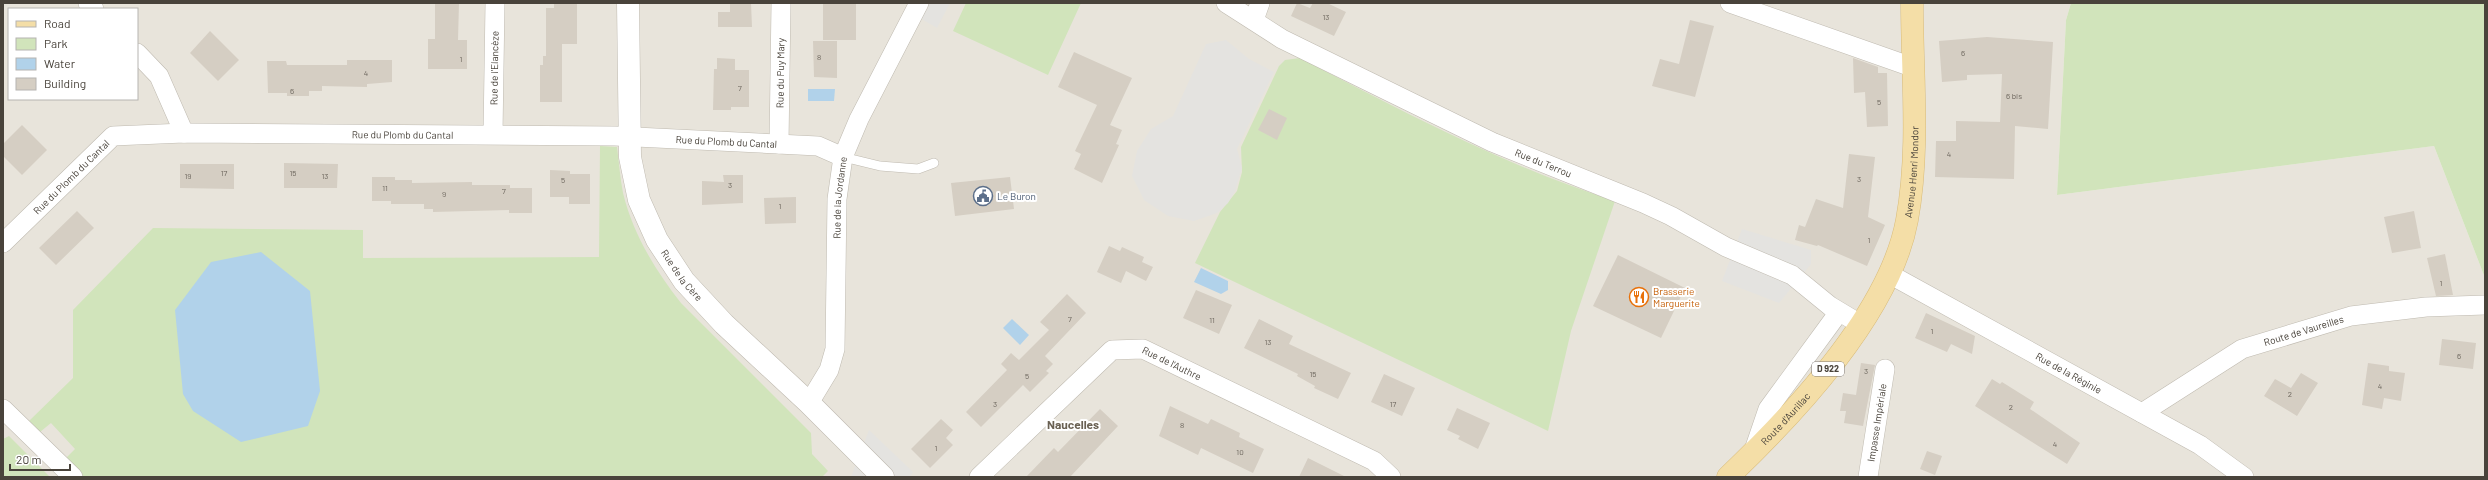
<svg xmlns="http://www.w3.org/2000/svg" width="2488" height="480" font-family="Barlow,sans-serif">
<style>
.residential{fill:#e8e4db;fill-rule:evenodd}
.green{fill:#d1e4bb}
.parking{fill:#e4e3e0}
.water{fill:#b1d2ea}
.building{fill:#d5cec3}
.lines{fill:none;stroke-linecap:round;stroke-linejoin:round}
.service-casing{stroke:#bfbab0;stroke-width:10}
.minor-casing{stroke:#bfbab0;stroke-width:20}
.tertiary-casing{stroke:#bfbab0;stroke-width:23}
.primary-casing{stroke:#d8bb78;stroke-width:23}
.service{stroke:#fff;stroke-width:9}
.minor{stroke:#fff;stroke-width:19}
.tertiary{stroke:#fff;stroke-width:22}
.primary{stroke:#f4dea7;stroke-width:22}
.labels{text-anchor:middle;stroke-width:4;stroke-linejoin:round;paint-order:stroke}
.number-label{font-size:8px;fill:#6c665d}
.shield{fill:#fff;stroke:#807b76;stroke-width:1}
.shield-label{font-size:9px;font-weight:bold;fill:#49433b}
.street-label{font-size:10px;fill:#49433b;stroke:#fff}
.service-label{font-size:10px;fill:#4e5e75;stroke:#fff;text-anchor:start}
.food-label{font-size:10px;fill:#c56008;stroke:#fff;text-anchor:start}
.quarter-label{font-size:12px;font-weight:bold;fill:#6a6153;stroke:#fff}
</style>
<rect width="100%" height="100%" fill="#f5f2ed"/>
<path class="residential" d="M3,3H2071L2066,20L2057,195L2434,146L2485,278V477H3ZM9,9H137V99H9Z"/>
<path class="green" d="M966,3H1081L1048,75L953,31Z
M2071,3H2485V278L2434,146L2057,195L2066,20Z
M1300,58C1402,111 1505,166 1615,201L1571,331L1548,431L1195,263L1220,212L1237,191L1242,172L1241,147L1279,66L1285,60Z
M600,146L617,147C619,162 620,178 623,193C633,234 655,270 681,303L811,433L812,454L828,471L822,477H84L66,458L75,449L51,423L40,432L29,421L73,378V310L153,228L363,230V258L599,257Z
M9,436L50,477H3V439Z"/>
<path class="parking" d="M919,3H950L937,28L913,14Z
M1226,40L1249,59L1274,72L1237,149L1242,168L1235,191L1228,203L1217,213L1194,221L1168,216L1144,200L1132,176L1137,151L1151,129L1173,116L1206,44Z
M1742,229L1811,250V264L1779,303L1722,281Z
M869,430L913,472L910,477H851Z"/>
<path class="water" d="M808,89H835L834,101H808Z
M261,252L310,291L320,391L308,426L241,442L193,411L183,394L175,310L211,262Z
M1201,268L1228,281V290L1221,294L1194,282Z
M1012,319L1029,335L1020,345L1003,328Z"/>
<path class="building" d="M435,3H459L458,40H467V69H428V39H435Z
M554,3H577V44H562V102H540V65H543V56H546V8H554Z
M730,3H751L752,27H718V12H730Z
M823,3H856V40H823Z
M1297,3L1310,8L1313,3H1327L1346,12L1334,36L1291,16Z
M1690,20L1714,26L1695,97L1652,86L1660,59L1679,64Z
M210,31L239,60L218,81L190,53Z
M1987,37L2053,42L2048,129L2015,126L2014,179L1935,177L1936,141H1956V121L2000,122L2002,74L1967,75V80L1942,82L1939,41Z
M813,41H837V78L814,77Z
M1074,52L1132,78L1110,125L1122,130L1116,144L1119,145L1102,183L1074,169L1081,154L1075,151L1097,105L1058,87Z
M717,58L735,59V70H749V107H731V110H713L714,69H717Z
M1853,58L1878,67V73H1887L1888,126L1867,127L1865,92L1854,93Z
M347,60H392V82L367,84V87L322,86V91H309V96H287V93H268L267,61H286L287,65H347Z
M1269,109L1287,118L1277,140L1258,130Z
M22,125L47,150L22,175L3,156V144Z
M1849,154L1875,157L1868,217L1885,225L1867,266L1818,245L1817,246L1795,240L1799,225L1805,227L1816,199L1843,208Z
M284,163L338,164L337,188H284Z
M180,164H234V189L180,188Z
M550,170L570,171V174H590V204H569V197H550Z
M723,175H743V203L702,205V181L724,182Z
M372,177H395V180H412V183L472,182V185H510V188H532V213H509V210L433,212V209H424V204H391V201H372Z
M1010,177L1014,209L955,216L951,183Z
M796,197V223L765,224L764,198Z
M77,211L94,228L56,265L39,248Z
M2414,211L2421,248L2392,253L2384,217Z
M1109,246L1120,251L1122,247L1144,257L1142,262L1153,267L1146,281L1126,271L1121,283L1097,272Z
M2445,254L2453,295L2436,296L2427,258Z
M1618,255L1685,288L1661,338L1593,306Z
M1196,290L1232,305L1219,334L1183,318Z
M1067,294L1086,313L1045,356L1053,364L1046,371L1049,373L1030,392L1023,385L981,427L966,412L1007,370L1001,364L1011,353L1019,360L1049,330L1040,322Z
M1926,313L1975,336L1972,354L1951,344L1947,352L1915,338Z
M1259,319L1293,336L1289,344L1351,373L1338,399L1314,388L1315,386L1297,376L1298,374L1244,348Z
M2442,339L2476,343L2473,369L2439,365Z
M1861,363L1875,365L1863,426L1844,423L1846,411H1840L1843,393L1856,395Z
M2368,363L2389,366V371L2405,373L2401,401L2384,398L2382,409L2362,405Z
M2301,373L2318,383L2297,416L2264,396L2275,379L2291,388Z
M1384,374L1415,388L1402,416L1371,402Z
M1992,379L2000,384L2002,382L2034,402L2030,409L2080,443L2067,464L1975,406Z
M1170,406L1208,424L1211,419L1240,433L1239,437L1264,449L1253,473L1201,448L1198,455L1159,436Z
M1457,408L1490,423L1478,449L1458,439L1460,436L1447,430Z
M1100,409L1118,426L1070,477H1026L1054,448L1058,452Z
M941,419L953,430L946,438L953,445L930,468L911,449Z
M1927,451L1942,456L1935,475L1920,469Z
M1308,458L1346,477H1299Z"/>
<g class="lines">
<g class="service-casing">
<path id="service" d="M843,157L880,166L918,169L934,163"/>
</g>
<g class="minor-casing">
<g id="minor">
<path d="M88,3L94,9"/>
<path id="s1" d="M1226,3L1282,39L1492,142L1643,203L1671,216L1726,247L1792,275L1830,306L1860,324"/>
<path d="M1730,3L1912,67"/>
<path d="M1254,20L1260,3"/>
<path d="M137,53L159,76L184,133"/>
<path id="s2" d="M493,134L495,3"/>
<path id="s3" d="M779,144L781,3"/>
<path id="s4" d="M3,243L113,136L184,133L615,136L818,146L843,157"/>
<path id="s5" d="M1891,275L2200,445L2244,477"/>
<path id="s6" d="M809,403L829,370L835,349L837,199L843,157L859,119L919,3"/>
<path d="M3,409L73,477"/>
<path id="s7" d="M2142,413L2242,349L2351,316L2426,307L2485,305"/>
<path d="M1753,453L1768,409L1839,312"/>
<path id="s8" d="M979,477L1112,350L1143,349L1374,461L1391,477"/>
<path id="s9" d="M1868,477L1885,369"/>
</g>
</g>
<g class="tertiary-casing">
<g id="tertiary">
<path id="s10" d="M628,3L630,157L639,200L657,240L684,281L724,324L809,403L883,477"/>
</g>
</g>
<g class="primary-casing">
<g id="primary">
<path id="s11" d="M1728,477C1794,414 1890,313 1907,220C1920,149 1912,75 1912,3"/>
</g>
</g>
<use href="#service" class="service"/>
<use href="#minor" class="minor"/>
<use href="#tertiary" class="tertiary"/>
<use href="#primary" class="primary"/>
</g>
<defs>
<g id="civic-ring" transform="scale(1)"><circle r="9.5" fill="#fff" stroke="#5c6f8a" stroke-width="1.5"/><path d="M-.6-6.5H3V-4.5H.6V-3L4-1V1h2V6H-6V1h2V-1L-.6-3ZM-1.2 2.5V6h2.4V2.5Z" fill="#5c6f8a"/></g>
<g id="restaurant-ring" transform="scale(1)"><circle r="9.5" fill="#fff" stroke="#e8710a" stroke-width="1.5"/><path d="M-5-6h1v4h1v-4h1v4h1v-4h1v5L-1.5 .5V6h-2V.5L-5-1ZM5-6V6H3V1.5H1.5Q1.5-4 5-6Z" fill="#e8710a"/></g>
</defs>
<g fill-rule="evenodd">
<use href="#civic-ring" x="983" y="196"/>
<use href="#restaurant-ring" x="1639" y="297"/>
</g>
<g class="labels">
<g class="number-label">
<text x="1326" y="20">13</text>
<text x="1963" y="56">6</text>
<text x="819" y="60">8</text>
<text x="461" y="62">1</text>
<text x="366" y="76">4</text>
<text x="740" y="91">7</text>
<text x="292" y="94">6</text>
<text x="2014" y="99">6 bis</text>
<text x="1879" y="105">5</text>
<text x="1949" y="157">4</text>
<text x="224" y="176">17</text>
<text x="293" y="176">15</text>
<text x="188" y="179">19</text>
<text x="325" y="179">13</text>
<text x="1859" y="182">3</text>
<text x="563" y="183">5</text>
<text x="730" y="188">3</text>
<text x="385" y="191">11</text>
<text x="504" y="194">7</text>
<text x="444" y="197">9</text>
<text x="780" y="209">1</text>
<text x="1869" y="243">1</text>
<text x="2441" y="286">1</text>
<text x="1070" y="322">7</text>
<text x="1212" y="323">11</text>
<text x="1932" y="334">1</text>
<text x="1268" y="345">13</text>
<text x="2459" y="359">6</text>
<text x="1866" y="374">3</text>
<text x="1313" y="377">15</text>
<text x="1027" y="379">5</text>
<text x="2380" y="389">4</text>
<text x="2290" y="397">2</text>
<text x="995" y="407">3</text>
<text x="1393" y="407">17</text>
<text x="2011" y="410">2</text>
<text x="1182" y="428">8</text>
<text x="2055" y="447">4</text>
<text x="936" y="451">1</text>
<text x="1240" y="455">10</text>
</g>
<rect class="shield" x="1812" y="362" width="32" height="14" rx="3"/>
<g class="shield-label">
<text x="1828" y="372">D 922</text>
</g>
<g class="street-label">
<text dy="4" stroke="none"><textPath href="#s2" startOffset="66">Rue de l'Elancèze</textPath></text>
<text dy="4" stroke="none"><textPath href="#s3" startOffset="71">Rue du Puy Mary</textPath></text>
<text dy="4" stroke="none"><textPath href="#s4" startOffset="443">Rue du Plomb du Cantal</textPath></text>
<text dy="4" stroke="none"><textPath href="#s4" startOffset="767">Rue du Plomb du Cantal</textPath></text>
<text dy="4" stroke="none"><textPath href="#s1" startOffset="356">Rue du Terrou</textPath></text>
<text dy="4" stroke="none"><textPath href="#s11" startOffset="366">Avenue Henri Mondor</textPath></text>
<text dy="4" stroke="none"><textPath href="#s4" startOffset="95">Rue du Plomb du Cantal</textPath></text>
<text dy="4" stroke="none"><textPath href="#s6" startOffset="212">Rue de la Jordanne</textPath></text>
<text dy="4" stroke="none"><textPath href="#s10" startOffset="285">Rue de la Cère</textPath></text>
<text dy="4" stroke="none"><textPath href="#s7" startOffset="183">Route de Vaureilles</textPath></text>
<text dy="4" stroke="none"><textPath href="#s8" startOffset="247">Rue de l'Authre</textPath></text>
<text dy="4" stroke="none"><textPath href="#s5" startOffset="203">Rue de la Réginie</textPath></text>
<text dy="4" stroke="none"><textPath href="#s11" startOffset="82">Route d'Aurillac</textPath></text>
<text dy="4" stroke="none"><textPath href="#s9" startOffset="55">Impasse Impériale</textPath></text>
</g>
<g class="service-label">
<text x="997" y="200">Le Buron</text>
</g>
<g class="food-label">
<text x="1653" y="295">Brasserie<tspan x="1653" dy="12">Marguerite</tspan></text>
</g>
<g class="quarter-label">
<text x="1073" y="429">Naucelles</text>
</g>
</g>
<rect width="2488" height="480" fill="none" stroke="#49433b" stroke-width="8"/>
<rect x="8" y="8" width="130" height="92" fill="#ffffff" stroke="#b6b4b1"/>
<rect x="16" y="21" width="20" height="6" fill="#f4dea7" stroke="#b6b4b1"/>
<text x="44" y="28" font-size="12" fill="#49433b">Road</text>
<rect x="16" y="38" width="20" height="12" fill="#d1e4bb" stroke="#b6b4b1"/>
<text x="44" y="48" font-size="12" fill="#49433b">Park</text>
<rect x="16" y="58" width="20" height="12" fill="#b1d2ea" stroke="#b6b4b1"/>
<text x="44" y="68" font-size="12" fill="#49433b">Water</text>
<rect x="16" y="78" width="20" height="12" fill="#d5cec3" stroke="#b6b4b1"/>
<text x="44" y="88" font-size="12" fill="#49433b">Building</text>
<path d="M10 464v6h60v-6" fill="none" stroke="#49433b" stroke-width="2"/>
<text x="16" y="464" font-size="12" fill="#49433b" stroke="#ffffff" stroke-width="3" paint-order="stroke">20 m</text>
</svg>
